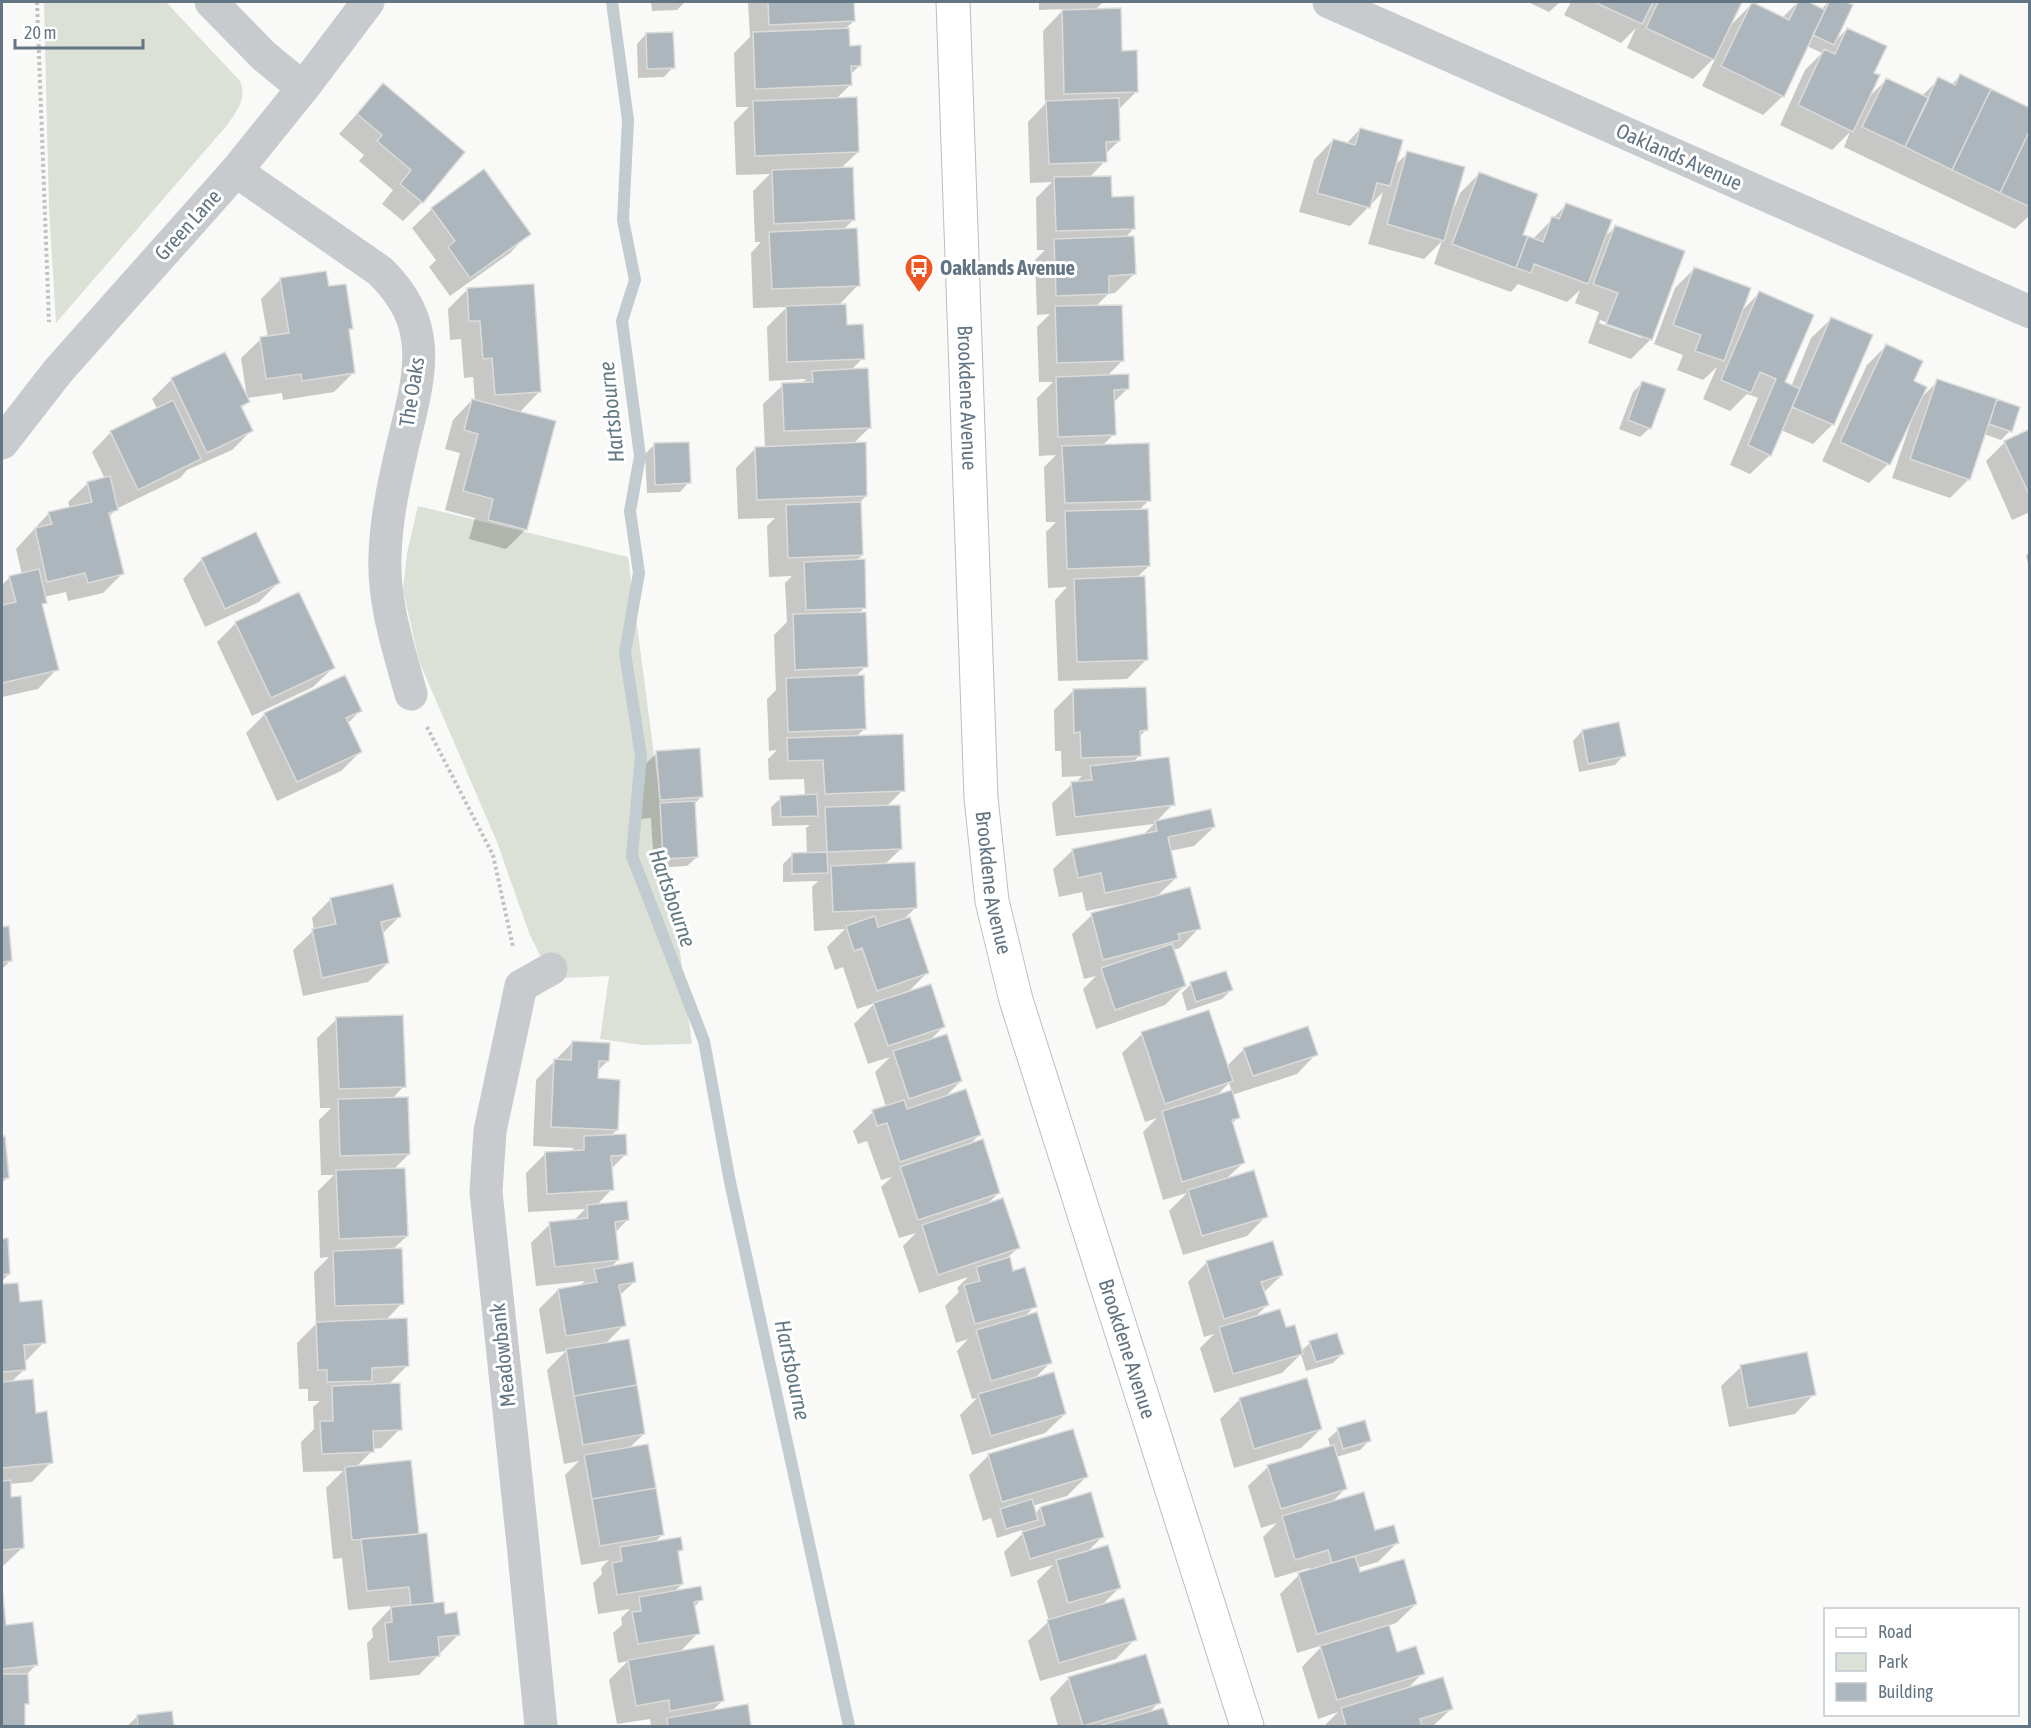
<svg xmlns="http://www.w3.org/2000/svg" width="2031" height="1728" font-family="'Asap Condensed',sans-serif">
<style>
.green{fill:#dbe1d7}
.shadow{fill:#0003;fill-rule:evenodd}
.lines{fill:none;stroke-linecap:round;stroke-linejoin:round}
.stream{stroke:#c1cbd0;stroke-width:12}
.building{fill:#adb6bc;stroke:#dbdbd9;stroke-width:1.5}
.major-casing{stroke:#babec2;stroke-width:35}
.path{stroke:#c0c3c5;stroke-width:4;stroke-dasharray:3 3;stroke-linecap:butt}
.minor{stroke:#c7cbce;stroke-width:33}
.major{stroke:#fff;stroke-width:33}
.labels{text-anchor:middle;stroke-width:6;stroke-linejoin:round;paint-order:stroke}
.street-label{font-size:21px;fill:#637483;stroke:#fff}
.poi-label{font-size:21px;font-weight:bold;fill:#637483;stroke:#fff;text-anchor:start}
.water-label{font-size:22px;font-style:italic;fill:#637a84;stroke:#fff}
</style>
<rect width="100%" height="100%" fill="#f9f9f7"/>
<path class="green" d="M44,2H166L240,81C247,99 238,109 228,124L56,323L49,208Z
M418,506L628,557L692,1044L642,1045L600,1039L609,976L564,978L544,963L529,933L497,842L419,661L403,590L407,553Z"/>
<path class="shadow" d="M651,2H685L677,10L652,11Z
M748,2H853L854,21L844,30L849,48L860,65L850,75V85L836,99L858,152L840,169L853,220L842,231L858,285L838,306L845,326L863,358L851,370L870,427L853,444L866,496L858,504L862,555L856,561L864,608L859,613L866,666L856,676L865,728L856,737L903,790L887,806L901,849L884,865L915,908L902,921L927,973L906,994L944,1026L929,1041L961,1081L944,1098L979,1135L969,1145L999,1193L986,1205L1018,1248L1008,1257L1012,1272L1035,1306L1024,1317L1050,1363L1033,1380L1065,1414L1045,1433L972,1455L960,1415L977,1398L972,1399L957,1351L968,1339L956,1343L945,1306L959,1292L957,1288L968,1277L919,1293L903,1246L916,1233L899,1238L881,1187L892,1177L881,1180L867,1141L858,1144L853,1131L873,1112L886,1107L875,1072L890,1057L868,1064L854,1024L875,1003L857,1009L843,967L835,970L827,947L845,929L814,931L812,887L818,881L783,882V864L792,855L807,854L806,828L810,825L772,826L771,807L781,798L805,796L804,779L769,780L768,759L777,750L769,751L767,699L776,690L774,635L787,622L785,583L792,576L769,577L767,526L775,518L738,519L736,468L756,448H765L763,404L783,385L801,384L806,379L769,381L767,327L787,307L753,308L751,253L761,242H755L753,191L770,174L736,175L734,122L749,107H736L734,53L750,37Z
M1039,2H1103L1095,10L1121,52L1137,91L1117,111L1119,141L1105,154V161L1089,178L1111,198L1134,228L1125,238L1134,274L1115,293L1108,294L1095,307L1123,360L1107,376L1127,389L1113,403L1114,434L1102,446L1149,500L1139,510L1149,566L1136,578L1147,659L1127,679L1058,681L1055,600L1067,587L1048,588L1046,532L1056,522H1046L1044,467L1056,455L1039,456L1037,398L1053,382H1039L1037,327L1050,314L1037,315L1035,260L1045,250H1037L1036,198L1052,182L1030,183L1028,122L1045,104L1043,31L1064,9L1039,10Z
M1528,2H1560L1549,12Z
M1571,2H1740L1728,28L1752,4L1782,18L1798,2H1806L1822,9L1828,2H1843L1851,5L1833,43L1847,29L1872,73L1869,97L1886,80L1922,96L1939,79L1951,85L1960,76L2030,109V215L2015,229L1844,147L1850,132L1832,150L1780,125L1805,70L1822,53L1807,46L1783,96L1763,115L1702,86L1717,55L1693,79L1627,48L1636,28L1621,43L1564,15Z
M646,34L673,67L664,77L638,78L637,44Z
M383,85L422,202L403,221L382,204L393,190L359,161L364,155L339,134Z
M1360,129L1394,166L1408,153L1453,206H1455L1460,193L1479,174L1521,236L1532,240L1566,205L1603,239L1615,227L1683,252L1650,340L1631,359L1588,343L1599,312L1575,303L1580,290L1567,302L1518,284L1511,292L1434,264L1442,241L1424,259L1368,244L1383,192L1350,226L1299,212L1314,160L1333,140L1346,144ZM1600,320L1642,335V338L1599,323Z
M432,209L529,233L510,253L450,296L429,267L436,260L412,228Z
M1694,269L1741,312L1759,293L1783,383L1791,387L1811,338L1831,319L1871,336L1832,425L1813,444L1781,430L1770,455L1750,474L1730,465L1758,398L1747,394L1730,411L1703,399L1717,367L1703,380L1677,370L1683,355L1654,344L1675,288Z
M281,279L327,288L352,328L348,332L354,372L334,392L283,400L282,393L247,398L241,358L261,339L268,338L261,299Z
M468,289L540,391L519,413L526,529L506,549L469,539L475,518L445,510L460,453L445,449L453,420L472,400L475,401L473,377L464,378L461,339L450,340L448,309Z
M1886,346L1920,399L1938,381L2018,408L2010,431L2001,440L1984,434L1969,479L1950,498L1892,478L1912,419L1910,418L1888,464L1869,483L1822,461L1867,365Z
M172,379L248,402L240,409L251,431L232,450L187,470L180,478L116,509L109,517L122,574L103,593L68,601L66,592L44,597L45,602L41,606L57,669L38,689L2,697V585L10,577L22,574L16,549L49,513L70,508L68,502L88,483L105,479L92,452L111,432L158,410L152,399Z
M1643,382L1650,428L1640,437L1619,429L1633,392Z
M2030,431V512L2012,520L1986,461L2005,442Z
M654,445L689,482L680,492L647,493L645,454Z
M2030,552V573L2026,555Z
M202,559L278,583L259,602L205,627L183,579Z
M236,623L333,668L313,687L252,716L217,642Z
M1073,691L1146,730L1139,737V756L1132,763L1173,804L1155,823L1210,811L1214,827L1194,846L1170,851L1176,878L1155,898L1199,928L1180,948L1173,950L1184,986L1165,1005L1096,1029L1083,989L1096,976L1084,979L1072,934L1092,915L1123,906L1122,904L1086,911L1082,892L1059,897L1053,869L1073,850L1143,835L1154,824L1056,836L1052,803L1072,784L1075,783L1082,776L1062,777L1061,751H1055L1054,710Z
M360,711L347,724L360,752L341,771L277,801L246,733L265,714Z
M1582,731L1624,755L1615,765L1579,772L1573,741Z
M657,753L702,796L693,805L697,857L687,866L654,868L651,818L641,819L637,772Z
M331,899L399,917L382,934L388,963L368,982L303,996L293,950L314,930L312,918Z
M2,928H8L10,961L2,969Z
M1191,984L1231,990L1222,999L1187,1011L1182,993Z
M337,1019L404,1086L392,1099L409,1154L393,1170L407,1236L392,1250L402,1303L385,1321L407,1366L388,1385L400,1429L381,1448L372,1449V1451L356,1467L418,1535L433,1605L444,1615L458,1635L419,1675L370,1680L367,1643L373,1637L372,1628L390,1609V1606L348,1610L342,1558L333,1559L326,1488L343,1471L303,1472L301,1442L314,1429L313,1407L320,1401H308V1389H299L297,1343L316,1324L314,1272L329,1257L320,1258L318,1191L334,1175H321L319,1120L331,1108H320L317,1038Z
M1142,1034L1227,1066L1244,1049L1316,1054L1297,1074L1232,1095L1238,1117L1232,1124L1243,1163L1225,1180L1266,1216L1247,1236L1183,1255L1169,1211L1187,1193L1163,1200L1143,1132L1157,1118L1145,1122L1122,1053ZM1229,1083L1232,1092L1215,1097Z
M572,1043L608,1061L597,1071V1080L617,1130L610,1136L625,1155L611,1169L612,1189L596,1206L628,1219L615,1233L618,1260L610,1268L634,1282L619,1296L624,1325L605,1344L644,1434L629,1448L662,1535L654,1543L681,1550L677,1554L682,1584L673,1593L701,1600L694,1607L698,1633L679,1653L722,1701L712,1711L746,1705L750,1726H651L650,1719L617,1724L609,1680L628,1661L618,1663L613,1633L622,1625L621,1618L630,1609L598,1614L593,1583L602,1574L601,1568L609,1560L581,1565L565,1475L579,1461L564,1464L547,1370L566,1351L546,1354L539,1309L558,1290L579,1286L585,1281L536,1286L531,1243L550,1224L573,1221L585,1209L528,1212L526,1173L545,1154L570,1152L574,1148L533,1146L536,1080Z
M2,1138H4L8,1177L2,1183Z
M2,1240H6L9,1274L2,1281Z
M1207,1262L1282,1275L1263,1293L1267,1305L1253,1319L1285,1329L1301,1351L1310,1343L1342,1354L1333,1363L1306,1371L1301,1354L1282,1373L1214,1393L1200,1348L1214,1334L1204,1337L1188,1282Z
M17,1284L18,1304L44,1342L24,1363L25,1369L11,1382L35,1414L51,1462L32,1482L9,1484L10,1498L22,1548L2,1567V1286Z
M1741,1367L1814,1394L1795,1414L1729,1427L1721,1386Z
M1306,1380L1321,1429L1301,1448L1234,1468L1220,1419L1239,1400Z
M1338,1430L1370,1440L1360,1450L1336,1457L1345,1489L1331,1503L1374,1532L1398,1542L1378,1562L1357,1568L1359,1574L1416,1604L1396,1623L1387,1626L1396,1654L1423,1673L1406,1690L1451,1709L1433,1726H1324L1338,1712L1318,1719L1302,1667L1323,1645L1297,1653L1280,1594L1299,1575L1310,1572L1309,1568L1275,1578L1263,1537L1277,1523L1261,1528L1248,1486L1268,1467L1331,1448L1328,1439Z
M989,1455L1086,1477L1067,1496L1032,1506L1035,1514L1040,1508L1102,1537L1087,1552L1120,1587L1101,1606L1135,1639L1116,1659L1040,1681L1028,1641L1049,1621L1037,1581L1053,1565L1011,1577L1004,1552L1023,1533L1022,1530L997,1538L991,1518L983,1521L969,1475Z
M2,1601L4,1627L36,1665L27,1674V1703L23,1707V1726H2Z
M1069,1678L1159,1702L1148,1714L1162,1710L1167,1726H1058L1050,1698Z
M171,1713L172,1726H127L138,1716Z"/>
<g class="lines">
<path class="stream" d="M612,2L628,120L623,220L635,280L622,321L640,456L630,511L639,573L625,653L641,756L632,856L704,1041L730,1182L849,1726"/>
</g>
<path class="building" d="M768,2H854L855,21L769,25Z
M1594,2H1653L1642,24Z
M1658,2H1742L1714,60L1646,28Z
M1752,2L1789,20L1798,2H1809L1825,10L1784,97L1721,66Z
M1829,2H1846L1853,5L1834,45L1813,35Z
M1121,8L1122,51L1137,50L1138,92L1064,94L1062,10Z
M849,28L850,46L861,45V66H851L852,85L755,89L753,32Z
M1847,28L1887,46L1874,73L1880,75L1853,132L1798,105L1824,49L1835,54Z
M673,32L675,68L647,69L646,33Z
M1960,74L1991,89L1952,170L1905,147L1938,77L1955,85Z
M1886,78L1929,98L1905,147L1862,127Z
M383,83L465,152L423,203L400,184L411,170L377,141L382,135L357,114Z
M1991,89L2030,108V130L2000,193L1952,170Z
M857,97L859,152L755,156L753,101Z
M1119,98L1120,141L1106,142L1107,162L1049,164L1046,101Z
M1360,128L1403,140L1390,186L1377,183L1370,208L1317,193L1333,139L1355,145Z
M2030,130V207L2000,193Z
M1407,151L1465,167L1444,241L1387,224Z
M853,167L855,220L774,224L772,170Z
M484,169L531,234L470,278L448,247L455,241L431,208Z
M1479,172L1538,194L1523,235L1528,236L1516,268L1452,244Z
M1111,176L1112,197L1134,196L1135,229L1056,231L1054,177Z
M1566,203L1612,220L1588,284L1534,264L1531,273L1516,268L1528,236L1543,242L1552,216L1559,219Z
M1615,225L1685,251L1652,340L1606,324L1618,293L1593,284Z
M857,228L860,286L772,289L769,232Z
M1134,236L1136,274L1109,276V294L1056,296L1054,239Z
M1694,267L1751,288L1724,361L1695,351L1701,335L1673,325Z
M326,271L329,286L346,284L353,329H349L355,373L302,381L301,374L266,379L260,337L289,333L280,278Z
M534,284L541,392L495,395L492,358L483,359L480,321H469L467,288Z
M1759,291L1814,315L1785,382L1800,389L1771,456L1748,445L1776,379L1760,372L1751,393L1721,380Z
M846,304L847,325L863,324L865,359L787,362L786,306Z
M1122,305L1124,361L1057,363L1055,306Z
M1831,317L1873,335L1834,425L1792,407Z
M1886,344L1923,361L1914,381L1927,387L1890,465L1840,442Z
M225,352L250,402L241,406L253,431L207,453L171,378Z
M868,368L871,428L784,431L782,383L813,382L812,371Z
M1129,374V389L1114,390L1116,435L1058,437L1056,377Z
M1937,379L1997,399L1970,480L1910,459Z
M1642,381L1666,389L1651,429L1628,420Z
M472,399L556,421L527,530L488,520L493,499L463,491L478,434L464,430Z
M1997,399L2020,407L2012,432L1989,424Z
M173,400L201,459L138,490L110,431Z
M2030,429V496L2004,441Z
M689,442L691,483L655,485L654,443Z
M866,442L867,496L757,500L755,447Z
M1149,443L1151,501L1065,503L1062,446Z
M110,476L118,510L109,513L124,574L88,583L85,573L47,582L35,528L52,524L48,512L92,502L87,482Z
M861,502L863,555L788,558L786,505Z
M1148,509L1150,566L1067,569L1065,511Z
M256,532L280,583L225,609L201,558Z
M865,559L866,608L806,610L804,562Z
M39,569L47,603L42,604L59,670L2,683V605L16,602L9,576Z
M1145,576L1148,660L1077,662L1074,579Z
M299,592L335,668L271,698L235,622Z
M866,612L868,667L795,670L793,614Z
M345,675L362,711L346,718L362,752L297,782L264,713Z
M864,675L866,729L788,732L786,678Z
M1146,687L1148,730L1140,731L1141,756L1081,758L1080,732L1074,733L1073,689Z
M1619,722L1626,756L1588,764L1582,730Z
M903,734L905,791L825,794L823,760L788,761L787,738Z
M700,748L703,797L660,800L656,751Z
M1169,757L1175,805L1075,817L1071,782L1092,780L1090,766Z
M817,794L818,816L781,817L780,796Z
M695,801L698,857L663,859L660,803Z
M900,805L902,849L827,852L825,807Z
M1211,809L1215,827L1168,837L1177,878L1105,893L1101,873L1078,878L1072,849L1157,831L1155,821Z
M827,852L828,873L792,874V853Z
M915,862L917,908L833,912L831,866Z
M393,884L401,917L381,922L389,963L322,978L312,929L336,924L330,898Z
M1190,887L1201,929L1178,934L1180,940L1103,960L1091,913Z
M875,916L878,927L910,917L929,973L877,991L862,948L854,951L846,926Z
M9,926L12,961L2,962V927Z
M1172,944L1186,986L1115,1010L1101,968Z
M1226,971L1233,990L1196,1002L1190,982Z
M931,984L945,1027L888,1046L873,1003Z
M1209,1010L1233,1081L1165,1104L1141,1032Z
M403,1015L406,1087L339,1089L336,1017Z
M1308,1026L1318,1055L1253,1076L1243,1048Z
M947,1034L962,1081L909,1099L893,1051Z
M572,1041L610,1043L609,1061H599L598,1078L620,1080L618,1130L551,1127L554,1059L571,1060Z
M966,1089L981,1135L900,1162L887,1123L877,1126L872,1110L904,1100L907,1109Z
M1232,1090L1240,1118L1232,1120L1245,1163L1182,1182L1162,1111Z
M408,1097L410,1154L340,1156L338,1099Z
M626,1134L627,1155L611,1156L614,1190L547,1194L545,1152L584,1150V1136Z
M5,1136L9,1178L2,1179V1137Z
M983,1139L1000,1193L918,1220L900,1167Z
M405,1168L408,1236L339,1239L336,1170Z
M1254,1170L1268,1217L1202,1236L1188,1190Z
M1003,1198L1020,1248L938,1275L922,1225Z
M627,1201L629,1220L615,1222L619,1260L555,1267L549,1222L588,1218L587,1205Z
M8,1238L10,1274L2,1275V1239Z
M1273,1241L1283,1275L1261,1282L1269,1305L1224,1319L1206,1261Z
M402,1248L404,1304L335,1306L333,1251Z
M1010,1257L1013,1271L1025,1267L1037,1307L975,1324L964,1285L980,1281L976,1267Z
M633,1262L636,1282L619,1285L626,1326L566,1336L558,1289L597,1282L594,1269Z
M18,1283L20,1302L42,1300L46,1343L24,1345L26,1370L2,1372V1284Z
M1280,1309L1286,1327L1295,1325L1303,1354L1233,1374L1219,1327Z
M1037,1312L1052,1363L991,1381L976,1330Z
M407,1318L409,1366L372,1368V1381L327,1382V1370H318L316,1322Z
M1337,1333L1344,1354L1316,1362L1309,1341Z
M629,1339L637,1385L574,1396L566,1349Z
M1807,1352L1816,1395L1748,1408L1740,1365Z
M1054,1372L1066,1414L991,1436L978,1394Z
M1307,1378L1322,1429L1254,1449L1239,1398Z
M33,1379L36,1413L47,1411L53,1463L2,1468V1382Z
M400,1383L402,1430L373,1431L374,1452L322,1454L320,1421H333L332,1386Z
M637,1385L645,1434L583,1445L574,1396Z
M1365,1420L1371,1441L1343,1449L1337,1428Z
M1073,1429L1088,1477L1002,1502L988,1454Z
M648,1444L656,1488L592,1499L584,1455Z
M1334,1445L1347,1489L1281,1509L1267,1465Z
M411,1460L419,1534L352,1540L345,1467Z
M11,1480V1497L21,1496L24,1548L2,1550V1481Z
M656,1488L664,1535L600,1546L592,1499Z
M1091,1492L1104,1537L1030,1559L1022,1532L1045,1525L1040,1507Z
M1364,1492L1375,1530L1394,1525L1399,1543L1332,1563L1328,1550L1295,1560L1282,1516Z
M1032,1499L1038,1520L1006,1529L1000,1509Z
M427,1533L434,1603L411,1605L409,1587L367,1591L361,1539Z
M681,1537L683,1550L678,1551L683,1584L617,1595L612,1563L622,1561L620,1547Z
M1108,1545L1121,1588L1068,1603L1056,1560Z
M1355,1556L1360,1572L1404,1559L1417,1604L1317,1634L1298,1573Z
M2,1586L6,1625L33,1622L38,1665L2,1669Z
M701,1586L703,1600L694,1602L700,1634L638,1644L632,1612L641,1611L639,1597Z
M1124,1598L1137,1640L1059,1663L1047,1620Z
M444,1602L445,1614L457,1612L460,1635L438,1637L440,1656L389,1662L385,1623L392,1622L391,1607Z
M1389,1625L1397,1652L1416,1646L1425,1674L1337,1700L1320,1646Z
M714,1645L724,1701L670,1711L669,1700L636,1706L628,1660Z
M1146,1654L1161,1703L1083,1726L1068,1677Z
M2,1674H28L29,1704H25V1726H2Z
M1443,1677L1453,1709L1420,1719L1422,1726H1346L1341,1708Z
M748,1704L751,1726H668L667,1718Z
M1163,1708L1169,1726H1098Z
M172,1711L174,1726H138L137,1715Z"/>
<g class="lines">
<g class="major-casing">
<g id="major">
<path id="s1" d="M953,2L981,798L992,901L1016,1000L1247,1726"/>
</g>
</g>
<path class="path" d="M37,2L49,322
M427,727L493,855L513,947"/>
<path class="minor" d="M211,2L264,56L303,88
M1329,2L2030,312
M236,171L380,271C435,324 420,374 404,440C395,478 386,517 385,556C383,603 399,650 411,694
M2,443L58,371L236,171L303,88L368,2
M541,1726L523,1544L486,1192L490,1131L521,986L551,969"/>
<use href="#major" class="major"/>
</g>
<defs>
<g id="bus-pin" transform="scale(1.5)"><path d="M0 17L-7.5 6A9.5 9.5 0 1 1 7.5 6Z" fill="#ec5724" stroke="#fff"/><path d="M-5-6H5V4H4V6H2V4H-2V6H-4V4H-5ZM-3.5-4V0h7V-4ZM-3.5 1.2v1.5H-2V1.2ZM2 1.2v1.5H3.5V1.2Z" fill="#fff"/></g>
</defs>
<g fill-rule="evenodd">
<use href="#bus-pin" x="919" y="268"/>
</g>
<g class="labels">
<g class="street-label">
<text transform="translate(1679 157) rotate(24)" y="7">Oaklands Avenue</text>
<text transform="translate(188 225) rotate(-48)" y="7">Green Lane</text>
<text transform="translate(412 392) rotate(-81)" y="7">The Oaks</text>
<text dy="7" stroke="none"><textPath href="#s1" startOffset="396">Brookdene Avenue</textPath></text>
<text dy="7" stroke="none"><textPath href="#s1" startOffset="882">Brookdene Avenue</textPath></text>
<text dy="7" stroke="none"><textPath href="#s1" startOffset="1368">Brookdene Avenue</textPath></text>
<text transform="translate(503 1355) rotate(-96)" y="7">Meadowbank</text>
</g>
<g class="poi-label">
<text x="940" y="275">Oaklands Avenue</text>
</g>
<g class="water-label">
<text transform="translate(611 412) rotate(-96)" y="8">Hartsbourne</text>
<text transform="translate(673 898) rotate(71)" y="8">Hartsbourne</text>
<text transform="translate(793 1370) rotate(78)" y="8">Hartsbourne</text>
</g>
</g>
<rect width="2031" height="1728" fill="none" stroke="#637483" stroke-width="6"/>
<rect x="1824" y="1608" width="195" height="108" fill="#ffffff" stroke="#c1c7cd" stroke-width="1.5"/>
<rect x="1836" y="1628" width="30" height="9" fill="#ffffff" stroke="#c1c7cd" stroke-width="1.5"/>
<text x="1878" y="1638" font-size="18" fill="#637483">Road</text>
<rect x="1836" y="1653" width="30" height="18" fill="#dbe1d7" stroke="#c1c7cd" stroke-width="1.5"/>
<text x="1878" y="1668" font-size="18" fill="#637483">Park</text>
<rect x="1836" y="1683" width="30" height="18" fill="#adb6bc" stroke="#c1c7cd" stroke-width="1.5"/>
<text x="1878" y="1698" font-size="18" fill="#637483">Building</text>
<path d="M15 39v9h128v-9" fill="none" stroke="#637483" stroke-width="3"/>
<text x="24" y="39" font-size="18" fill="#637483" stroke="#ffffff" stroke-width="4.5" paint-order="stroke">20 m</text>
</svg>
